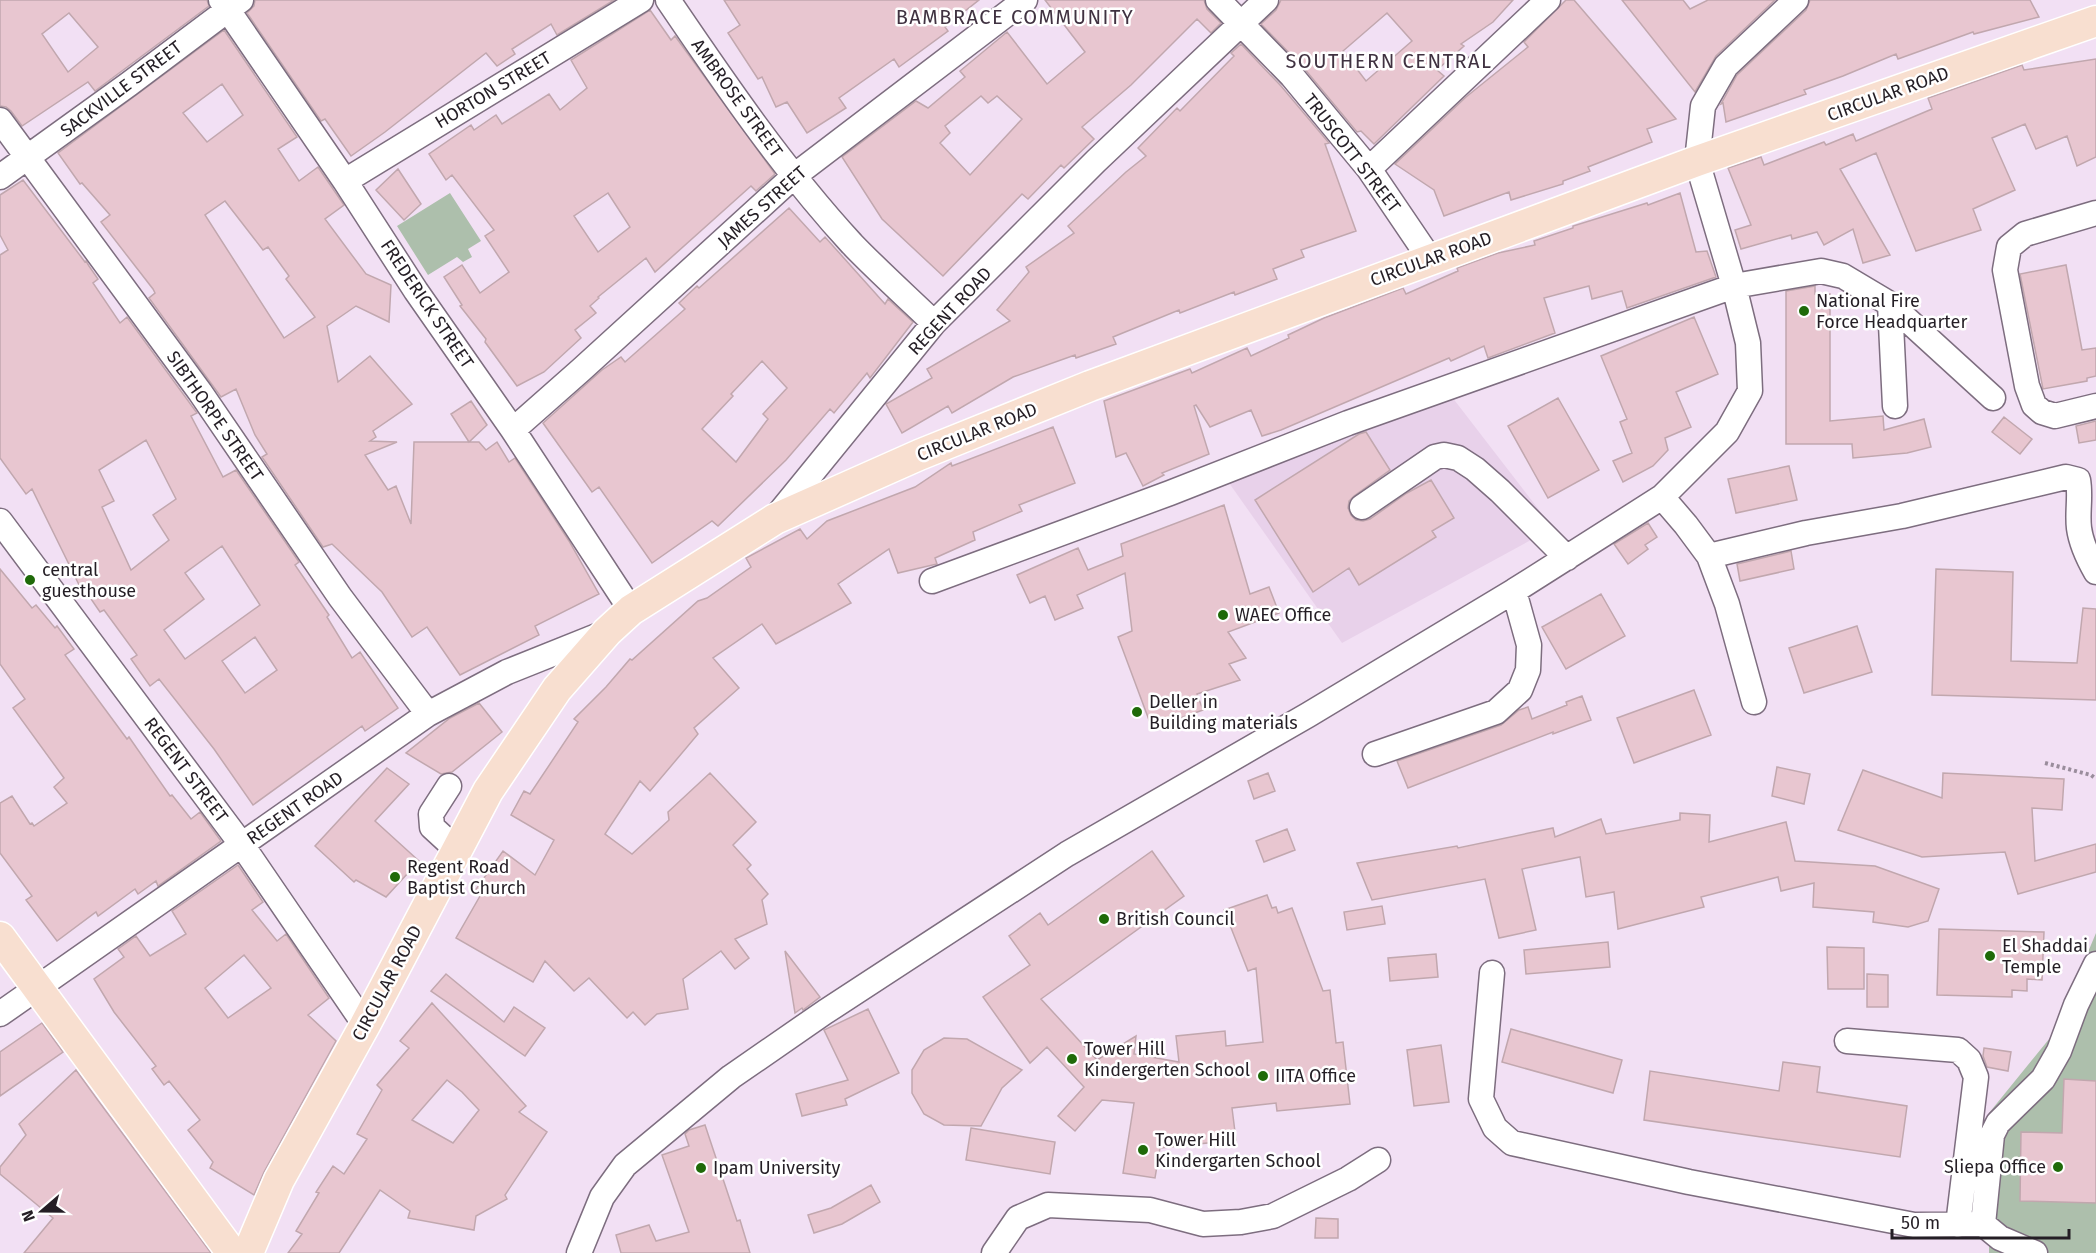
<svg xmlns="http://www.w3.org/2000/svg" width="2096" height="1253" font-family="'Fira Sans',sans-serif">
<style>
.built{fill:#e8d1ea}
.green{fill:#adbfac}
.building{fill:#e8c6d0;stroke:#c1a7ae;stroke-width:1.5;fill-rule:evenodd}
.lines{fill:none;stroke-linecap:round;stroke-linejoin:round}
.minor-casing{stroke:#7d6d7f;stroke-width:27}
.major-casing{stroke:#fff;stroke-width:33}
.path{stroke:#9a8d9c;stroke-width:4;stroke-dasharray:3 3;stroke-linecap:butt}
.minor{stroke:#fff;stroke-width:24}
.major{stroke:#f8dfd0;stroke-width:30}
.poi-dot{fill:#1f6a09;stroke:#fff;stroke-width:2}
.labels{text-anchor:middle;stroke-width:5;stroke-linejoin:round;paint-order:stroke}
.street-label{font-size:18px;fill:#241e25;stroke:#fff}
.poi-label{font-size:18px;fill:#241e25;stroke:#fff;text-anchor:start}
.neighbourhood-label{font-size:20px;letter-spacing:1.5px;fill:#403241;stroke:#fff}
</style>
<rect width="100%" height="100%" fill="#f2e0f4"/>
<path class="built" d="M1442,384L1553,528L1342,643L1222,473Z"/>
<path class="green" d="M450,193L481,241L468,249L472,257L463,262L457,257L428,275L397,226Z
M2096,933V1253H1989V1113L2054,1033Z"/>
<path class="building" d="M0,0H207L209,6L95,91L88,82L22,126L11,111L6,107L0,106ZM69,13L98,47L68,72L42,34Z
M255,0H614L557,35L551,24L512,49L515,54L497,66L486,53L385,132L351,156L325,119L321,121L247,13L254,6Z
M724,0H979L945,27L948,31L899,67L894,59L839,98L846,108L807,133L787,102L776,107L762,77L758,79L728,33L740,25Z
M1045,0H1204L1207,9L1221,23L1211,33L1197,19L1131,85L1082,127L1094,139L1064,168L1061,165L1028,199L1022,194L943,276L882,219L842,157L916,101L928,108L965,77L960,71L1007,32L1047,84L1085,52ZM981,96L988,103L997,96L1022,119L970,175L940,143L950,133L945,126Z
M1281,0H1513L1493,22L1461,44L1464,46L1437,70L1444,76L1374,144L1361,131L1357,132L1303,67L1261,24L1276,10ZM1387,13L1412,41L1366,81L1343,51Z
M1566,0H1574L1676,119L1647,129L1652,142L1588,167L1590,171L1563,181V184L1511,200L1509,192L1444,216L1434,190L1395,164L1466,97L1528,47L1524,42Z
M1622,0H1683L1690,9L1708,0H1775L1716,56L1695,92Z
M1810,0H2030L2039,17L1974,34L1973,32L1898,59L1896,54L1843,76L1804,90L1806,94L1726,122L1723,103L1721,104L1737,75L1806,10Z
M650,10L671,40L675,36L775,174L756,191L751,186L655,272L646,258L598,297L599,298L590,306L596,313L575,330L581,338L544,372L517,386L485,342L486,339L460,306L462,305L444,277L462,265L480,293L509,272L485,236L494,230L452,175L446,180L429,154L471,125L474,130L496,115L502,124L549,94L560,110L587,88L571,60ZM608,193L630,227L598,252L574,216Z
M224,30L297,137L278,149L299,181L318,167L344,205L325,219L366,274L391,285L389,322L356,306L327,326L338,382L370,356L412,404L373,431L376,437L370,441L397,442L365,455L388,490L396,486L411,524L414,442H479L486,450L497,442L509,462L515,458L569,541L599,594L535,626L539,635L460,675L427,627L412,637L382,592L332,544L323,547L262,457L267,454L255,435L236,389L221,397L149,298L155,293L153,289L101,222L110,215L82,183L80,184L58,153ZM222,84L243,115L207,142L183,113ZM225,201L263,250L268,247L289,276L286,279L315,317L284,338L205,215Z
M1241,44L1281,86L1329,143L1325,144L1356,231L1301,250L1304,257L1273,269L1277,279L1235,295L1234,292L1180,313L1179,310L1113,337L1116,344L1076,358L1075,355L1013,377L952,413L948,406L902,433L886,404L932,378L927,369L1010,321L997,310L1029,272L1026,267L1074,233L1068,226L1126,172L1146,156L1138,148L1177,108L1180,111L1234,56L1231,53Z
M2096,59V157L2077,166L2067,136L2036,149L2025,124L1992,138L2015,190L1973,209L1981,230L1916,251L1876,153L1840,169L1890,255L1863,263L1853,229L1824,245L1817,232L1792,239L1791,235L1741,249L1735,230L1751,225L1728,168L1761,157L1764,165L1824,142L1826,145L1853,134L1856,141L1932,109L1928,98L2022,65L2024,70Z
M398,169L421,204L404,220L376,190Z
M23,180L85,262L86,261L89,266L98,279L93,283L120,323L127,317L197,413L191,416L223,477L236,470L299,562L295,565L329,615L327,617L352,658L360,652L398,708L365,731L362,726L253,805L214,749L159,679L150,686L131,659L137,655L104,610L100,612L87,593L84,595L32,489L26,494L0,458V255L8,250L0,235V195ZM146,440L176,499L153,515L169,540L131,570L102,507L114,501L99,470ZM222,546L260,605L185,659L164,630L204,599L185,573ZM255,637L277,670L245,693L222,661Z
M1680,193L1696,252L1707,251L1716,277L1627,308L1622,291L1592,299L1589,286L1544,298L1555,333L1488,358L1484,346L1451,361L1449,358L1281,430L1262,436L1251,410L1210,427L1196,405L1194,406L1209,454L1162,473L1164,475L1143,486L1126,453L1116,457L1104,401L1190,369L1192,373L1247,348L1251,356L1289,338L1288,335L1324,318L1403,288L1406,294L1458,271L1457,268L1498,253L1535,245L1534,241L1573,228V226L1647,203L1648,205Z
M789,208L820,242L825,237L885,304L888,299L913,322L870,378L867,373L834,413L830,409L786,460L718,526L712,521L652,563L599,487L592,492L543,423L602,370L621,357L625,362L685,309L679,303L697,286L699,288ZM762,361L787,388L763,414L768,419L736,462L702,429L733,396L731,394Z
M2066,265L2082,350L2096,348V376L2087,378V381L2043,389L2020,274Z
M1815,286V294H1830V421L1883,416L1884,430L1924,419L1931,447L1907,453L1853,458L1852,444H1786V291Z
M1694,317L1718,374L1676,392L1691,427L1665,438L1668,450L1653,466L1623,482L1613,461L1632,453L1620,422L1627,419L1601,356Z
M1558,398L1599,470L1548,498L1508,426Z
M471,401L487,425L469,442L451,414Z
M2004,417L2032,439L2020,454L1992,432Z
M2096,421V440L2079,443L2076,426Z
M1053,427L1075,483L1019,505L1022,511L973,532L975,540L935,558L937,564L898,573L889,549L838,584L851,603L776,644L762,624L713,658L739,688L694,728L698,734L650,791L640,781L605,834L632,854L669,820L668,812L710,773L756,822L733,845L751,865L747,869L768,894L762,900L767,924L735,939L749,958L735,969L721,951L683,979L688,1009L657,1014L645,1025L633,1012L627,1018L589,978L574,991L545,961L533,982L456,938L480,896L474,892L503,851L535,875L554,840L511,815L524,791L530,794L578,722L574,719L606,687L630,659L632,660L698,601L707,598L751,567L746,558L800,529L807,539L827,521L915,487L951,463L952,466Z
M1366,432L1390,470L1354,496L1349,501L1348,508L1351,515L1356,520L1363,521L1370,519L1407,493L1431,480L1454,518L1432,531L1436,537L1359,585L1349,568L1313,592L1255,500L1359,434Z
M1789,466L1797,500L1736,513L1728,479Z
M1224,505L1250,594L1269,587L1279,613L1228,632L1246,658L1229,664L1240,680L1197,694L1203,710L1152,728L1118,637L1132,631L1125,573L1077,595L1083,608L1055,620L1045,596L1030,603L1017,575L1078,548L1088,570L1123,556L1121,544Z
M1648,523L1657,537L1645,545L1648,549L1628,564L1614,544Z
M1791,551L1794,569L1740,581L1737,564Z
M0,569L32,608L36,605L55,628L57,626L74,649L65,655L127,739L129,737L170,796L172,795L191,819L200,812L221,841L158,886L156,881L138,894L135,889L98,916L96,912L57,941L26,900L32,896L0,853V803L12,796L30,824L32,823L34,826L67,803L54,787L64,778L13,708L25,699L0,664Z
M1936,569L2013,572L2011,661L2077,663L2083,608L2096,609V700L1932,695Z
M1601,594L1625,636L1566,669L1542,627Z
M1857,626L1872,672L1804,693L1789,648Z
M1694,690L1711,735L1634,763L1617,718Z
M1582,696L1591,720L1553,734V732L1408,788L1397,761L1501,725L1519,710L1528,707L1532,719L1567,705L1566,702Z
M479,703L502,732L452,772L441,774L406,753L450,718Z
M1777,767L1810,774L1804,804L1772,796Z
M387,768L409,784L375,821L419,861L386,897L356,880L354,882L315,846Z
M1863,770L1942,798L1943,773L2064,779L2062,810L2032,808L2035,861L2096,844V872L2018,894L2005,852L1922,857L1838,830Z
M1268,773L1275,791L1254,799L1248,781Z
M1680,813L1710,815L1709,842L1786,822L1795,861L1875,866L1939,889L1928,921L1908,927L1873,922L1874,912L1813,907L1814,883L1781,891L1778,877L1701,897L1704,907L1618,929L1614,892L1586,897L1580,857L1522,869L1536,930L1499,938L1485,879L1372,900L1357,863L1457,846L1458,848L1553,828L1555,837L1601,819L1606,834L1680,820Z
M1287,829L1295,850L1264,862L1256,841Z
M1152,851L1184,896L1041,999L1097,1060L1136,1036L1134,1054L1179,1062L1176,1036L1225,1031L1226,1046L1263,1042L1256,968L1248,971L1224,910L1267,895L1272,908L1276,907L1278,913L1292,908L1323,991L1330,990L1336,1043L1343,1042L1350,1104L1277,1111L1276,1103L1232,1108L1236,1140L1160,1148L1155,1178L1123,1173L1134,1103L1102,1100L1075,1131L1058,1116L1084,1087L1047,1047L1030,1063L983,997L1030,965L1009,936L1040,913L1048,925Z
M238,865L263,902L252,910L277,941L286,934L329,998L308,1015L336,1041L264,1172L254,1195L210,1168L213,1162L188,1130L200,1120L169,1081L164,1085L152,1069L156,1066L114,1012L94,979L124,957L118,949L136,936L150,956L186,934L172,911ZM244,955L271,988L228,1018L205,988Z
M1382,906L1385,924L1347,930L1344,912Z
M1939,929L2044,932L2042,980L2027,979V991L2012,990V997L1937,995Z
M1608,942L1610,967L1526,974L1524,950Z
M1827,947L1864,948V989H1828Z
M785,951L820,997L803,1010L802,1008L795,1013Z
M1436,954L1438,977L1390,981L1388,958Z
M446,974L504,1022L514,1007L545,1028L525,1056L431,991Z
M1867,974L1888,975V1007H1867Z
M432,1003L526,1106L519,1112L547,1132L505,1195L507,1199L476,1216L474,1230L408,1218L410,1211L380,1190L339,1253H288L302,1234L296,1231L319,1193L316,1192L333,1166L344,1174L367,1139L357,1134L382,1090L377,1085L409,1048L400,1041ZM447,1080L462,1092L479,1110L453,1143L412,1120Z
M868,1009L899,1073L845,1099L847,1105L802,1116L796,1094L848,1080L824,1030Z
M42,1023L63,1052L0,1096V1052Z
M1511,1029L1622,1060L1613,1093L1502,1062Z
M944,1038L967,1039L1022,1070L1002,1088L981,1126L944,1125L924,1114L912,1093V1070L924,1050Z
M1441,1045L1449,1102L1414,1106L1407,1050Z
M1984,1048L2011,1052L2008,1071L1987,1067L1983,1056Z
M1783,1062L1820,1067L1817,1092L1907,1106L1900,1157L1644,1120L1650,1071L1779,1091Z
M76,1070L97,1099L211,1253H24L53,1218L0,1174V1167L26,1135L19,1124Z
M2064,1079L2096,1081V1203L2020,1201L2021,1132L2062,1133Z
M705,1125L737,1221L740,1220L750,1253H621L616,1235L649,1225L656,1241L689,1232L662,1155L689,1146L685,1134L689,1130Z
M971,1128L1055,1142L1050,1174L966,1160Z
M871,1185L880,1202L842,1224L814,1233L808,1215L831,1208Z
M1316,1218L1338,1219V1238H1315Z"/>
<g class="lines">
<g class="minor-casing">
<path id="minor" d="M221,0L345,181L416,291L513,430L631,610
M668,0C725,84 783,169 852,244C878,271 907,297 934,323
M1218,0L1292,76L1369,169L1430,259
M0,120L200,392L340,597L428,714
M1369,169L1548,0
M0,177L129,84L241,0
M345,181L641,0
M2096,213L2025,234L2009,247L2005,270L2027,386L2034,405L2042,412L2055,416L2096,406
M1890,304L1895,406
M513,430L581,370L794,176L1025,0
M1662,497L1686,525L1709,556L1727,604L1754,702
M1362,507L1435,457L1444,455L1458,458L1475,469L1500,491L1567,558
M776,517L934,323L1096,161L1266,0
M0,521L242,845L365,1025
M1709,556L1806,533L1902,516L2066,477L2078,480C2081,496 2077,512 2079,528C2081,543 2088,558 2096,572
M932,581L1170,493L1348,423L1734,286L1821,271L1843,276L1890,304L1993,398
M1375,754L1496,712L1520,690L1528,670L1529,645L1514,591
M449,786L431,814L432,827L457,850
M1492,973L1481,1099L1495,1128L1512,1143L1689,1182L1914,1225L1983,1224
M0,1014L428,714L507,672L607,632
M1847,1041L1958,1050L1969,1060L1976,1077L1958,1225
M579,1253L602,1197L625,1165L731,1077L825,1012L1067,854L1308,715L1514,591L1662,497L1727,432L1750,391L1748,343L1734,286L1697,161L1703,106L1726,66L1796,0
M994,1253L1018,1218L1048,1205L1150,1210L1203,1224L1241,1222L1273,1216L1348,1179L1378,1160
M2035,1253L2000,1238L1983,1224L1992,1135L1998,1123L2043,1079L2059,1051L2076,1005L2096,964"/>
</g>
<g class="major-casing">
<path id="major" d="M0,937L232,1253
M248,1253L279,1180L365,1025L488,791L557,689L607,632L631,610L775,519L919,455L1090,386L1697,161L2096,21"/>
</g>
<path class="path" d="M2045,763L2091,775L2096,779"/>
<use href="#minor" class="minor"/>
<use href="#major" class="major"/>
</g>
<g class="poi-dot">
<circle cx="1804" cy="311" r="6"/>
<circle cx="30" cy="580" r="6"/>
<circle cx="1223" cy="615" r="6"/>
<circle cx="1137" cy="712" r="6"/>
<circle cx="395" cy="877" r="6"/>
<circle cx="1104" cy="919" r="6"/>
<circle cx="1990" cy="956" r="6"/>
<circle cx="1072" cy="1059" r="6"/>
<circle cx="1263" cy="1076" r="6"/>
<circle cx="1143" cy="1150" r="6"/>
<circle cx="2058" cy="1167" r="6"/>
<circle cx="701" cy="1168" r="6"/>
</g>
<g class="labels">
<g class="street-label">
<text transform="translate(121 89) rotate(-37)" y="6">SACKVILLE STREET</text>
<text transform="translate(493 90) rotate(-31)" y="6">HORTON STREET</text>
<text transform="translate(1888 94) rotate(-20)" y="6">CIRCULAR ROAD</text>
<text transform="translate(737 98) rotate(54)" y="6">AMBROSE STREET</text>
<text transform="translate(1352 153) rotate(52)" y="6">TRUSCOTT STREET</text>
<text transform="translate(762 207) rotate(-42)" y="6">JAMES STREET</text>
<text transform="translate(1431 259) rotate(-20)" y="6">CIRCULAR ROAD</text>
<text transform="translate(427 304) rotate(56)" y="6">FREDERICK STREET</text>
<text transform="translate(950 311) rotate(-47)" y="6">REGENT ROAD</text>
<text transform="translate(215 416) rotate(55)" y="6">SIBTHORPE STREET</text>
<text transform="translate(977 432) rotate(-22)" y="6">CIRCULAR ROAD</text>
<text transform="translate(186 770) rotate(53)" y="6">REGENT STREET</text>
<text transform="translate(295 808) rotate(-35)" y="6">REGENT ROAD</text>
<text transform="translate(387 983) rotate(-62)" y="6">CIRCULAR ROAD</text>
</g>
<g class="poi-label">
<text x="1816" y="307">National Fire<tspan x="1816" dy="21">Force Headquarter</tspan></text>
<text x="42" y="576">central<tspan x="42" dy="21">guesthouse</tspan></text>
<text x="1235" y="621">WAEC Office</text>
<text x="1149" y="708">Deller in<tspan x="1149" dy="21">Building materials</tspan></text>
<text x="407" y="873">Regent Road<tspan x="407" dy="21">Baptist Church</tspan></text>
<text x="1116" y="925">British Council</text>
<text x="2002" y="952">El Shaddai<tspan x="2002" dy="21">Temple</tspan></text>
<text x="1084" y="1055">Tower Hill<tspan x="1084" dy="21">Kindergerten School</tspan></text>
<text x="1275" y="1082">IITA Office</text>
<text x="1155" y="1146">Tower Hill<tspan x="1155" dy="21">Kindergarten School</tspan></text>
<text x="2046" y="1173" text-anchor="end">Sliepa Office</text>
<text x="713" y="1174">Ipam University</text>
</g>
<g class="neighbourhood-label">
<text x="1015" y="24">BAMBRACE COMMUNITY</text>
<text x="1389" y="68">SOUTHERN CENTRAL</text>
</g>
</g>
<g transform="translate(42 1211) rotate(250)" stroke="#ffffff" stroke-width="4.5" paint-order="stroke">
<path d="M0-4.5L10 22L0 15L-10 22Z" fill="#241e25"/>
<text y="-9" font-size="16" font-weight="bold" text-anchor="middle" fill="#241e25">N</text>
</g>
<path d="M1892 1229v9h177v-9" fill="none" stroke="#241e25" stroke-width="3"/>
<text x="1901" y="1229" font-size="18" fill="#241e25" stroke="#ffffff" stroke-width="4.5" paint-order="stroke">50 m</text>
</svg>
